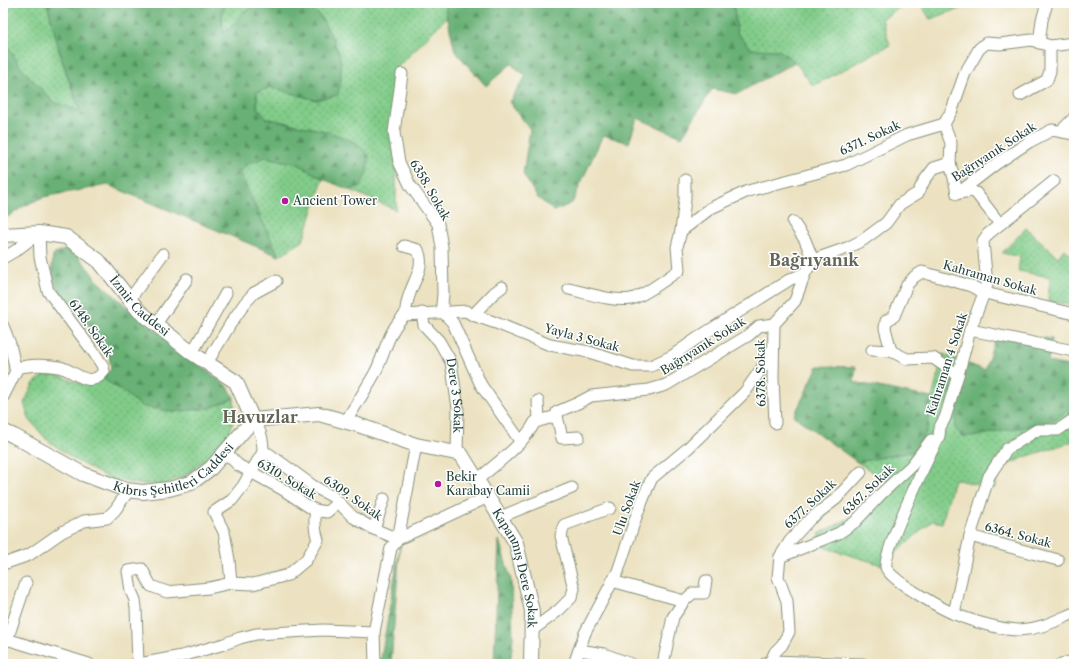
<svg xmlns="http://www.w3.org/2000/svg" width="1077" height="667" font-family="'Libre Caslon Text',serif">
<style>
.grass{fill:url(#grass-dots);stroke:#50845e}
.forest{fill:url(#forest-firs);stroke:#447654}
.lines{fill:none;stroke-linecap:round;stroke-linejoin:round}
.minor-casing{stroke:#86907a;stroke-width:13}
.tertiary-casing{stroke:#86907a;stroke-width:16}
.minor{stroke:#fff;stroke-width:11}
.tertiary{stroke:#fff;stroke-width:14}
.poi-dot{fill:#b5179e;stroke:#fff;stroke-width:1.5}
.labels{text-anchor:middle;stroke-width:3;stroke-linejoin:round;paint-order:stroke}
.street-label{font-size:12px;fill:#1f3d34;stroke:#fff}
.poi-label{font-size:12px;fill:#1f3d34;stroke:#fff;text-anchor:start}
.district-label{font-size:16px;font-weight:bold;fill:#656658;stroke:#fff}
</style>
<defs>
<pattern id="grass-dots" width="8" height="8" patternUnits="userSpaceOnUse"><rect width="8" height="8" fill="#81cc89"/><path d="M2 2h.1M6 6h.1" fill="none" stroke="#69a771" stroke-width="1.8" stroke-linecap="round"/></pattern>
<pattern id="forest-firs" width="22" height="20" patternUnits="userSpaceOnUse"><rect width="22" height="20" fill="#68b075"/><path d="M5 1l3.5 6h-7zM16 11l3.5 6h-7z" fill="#559061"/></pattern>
</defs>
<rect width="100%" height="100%" fill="#fff"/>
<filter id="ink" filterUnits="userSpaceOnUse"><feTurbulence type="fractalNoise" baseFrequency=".025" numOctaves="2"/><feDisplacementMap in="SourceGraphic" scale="8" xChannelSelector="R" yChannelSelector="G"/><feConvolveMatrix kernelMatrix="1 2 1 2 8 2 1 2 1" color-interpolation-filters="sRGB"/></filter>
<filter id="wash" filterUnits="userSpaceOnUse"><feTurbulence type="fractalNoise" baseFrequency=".012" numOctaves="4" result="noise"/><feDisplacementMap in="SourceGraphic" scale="16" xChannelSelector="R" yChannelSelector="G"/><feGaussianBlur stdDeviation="0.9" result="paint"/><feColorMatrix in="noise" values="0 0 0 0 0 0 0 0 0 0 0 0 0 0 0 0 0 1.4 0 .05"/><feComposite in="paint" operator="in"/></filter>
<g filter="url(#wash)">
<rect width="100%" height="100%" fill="#ece2c1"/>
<path class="grass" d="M3,3H47L61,57L80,112L53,102L19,65L3,38Z
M226,3H258L242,13L233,25L223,34L222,13Z
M305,3H444L448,16L397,68L396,210L350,190L361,186L352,141L321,130L265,118L257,107V92L270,87L316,100L340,56L330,33L320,16Z
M735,3H907L882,19L890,45L813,86L795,62L779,50L751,49L737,33L734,9Z
M920,3H977L930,19Z
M265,157L298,164L323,179L303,241L279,256L239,172L247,164Z
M1026,228L1058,257L1064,249L1074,257V305L1048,301L1050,277L1018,271L1020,257L1002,253Z
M943,354L966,363L958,399L955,429L962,436H976L1024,427L1071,410L1074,405V441L1025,457L1000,468L994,489L954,479L942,523L932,521L882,565L823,547L819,534L887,498L895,487L857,462L916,451L927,430L932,398Z
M57,375L79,383L100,377L121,390L141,406L173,412L210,408L234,398V417L230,432L216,451L186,475L163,485L138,484L110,479L73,459L46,439L29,419L24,403L34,383L43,376Z"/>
<path class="forest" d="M47,3H226L222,13L223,33L233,25L242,13L258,3H305L320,16L330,33L340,56L341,79L338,95L316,100L270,87L257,92V107L266,118C293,125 327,129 352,141C359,145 364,150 369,156L367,172L361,186L350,190L323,179L298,164L266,157L247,164L239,172L279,256L108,185L43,197L24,206L3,220V38L19,65L53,102L80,111L61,57Z
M444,3H735L734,9L737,33L751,49L779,50L795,62L737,94L712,89L682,137L637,118L629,143L603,135L572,203L554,211L537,197L523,174L530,129L509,102L526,76L511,64L486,86L455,51Z
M66,249L77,254L97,280L126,306L229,388L234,398L210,408L173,412L141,406L121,390L100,377L111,370C111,334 70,316 56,286C51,277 52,264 53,255Z
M997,333L1052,339L1048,362L1074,367V405L1071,409L1055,419L1024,427L976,436H962L955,429L958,399L966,363L985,370Z
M818,366L856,367L854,382L932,398L927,430L916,451L857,462L794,416Z
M499,540L511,580L513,638L510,664H494Z
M400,546L391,664H380Z"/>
</g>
<g filter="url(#ink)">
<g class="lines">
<g class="minor-casing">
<g id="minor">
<path d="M1039,43L1042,20L1047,3"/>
<path d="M402,74L394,133L399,162L410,185L438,224L442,247L443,294L442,305L444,313L453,323L481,385L521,442"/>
<path d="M1020,95L1047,80L1050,71V46"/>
<path d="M944,124L951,143L950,163L954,178L957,194L996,164L1029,142L1052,130L1074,134"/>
<path d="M1061,131L1074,118"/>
<path d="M1054,181L988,234L983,241L987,285L970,330L958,375L945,418L940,427L939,436C929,456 883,551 886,567C888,579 942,609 955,614C971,621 1002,630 1019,630C1041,629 1055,621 1074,613"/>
<path d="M959,193L971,191L976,193L1000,224"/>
<path d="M793,222L805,240L813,260"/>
<path d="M681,231L711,208L748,191L846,165L907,135L944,124L952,110L965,73L979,49L986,43L1000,44L1032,40L1050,46L1074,43"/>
<path d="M404,246L418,250C425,266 415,278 410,293C407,300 406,308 405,315"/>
<path d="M3,258L15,251L39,233"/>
<path d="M569,289C587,293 613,302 631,299C643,297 669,277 679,270L677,247L681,231L685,199V180"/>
<path d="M130,299L163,254"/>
<path id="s1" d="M422,313L424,325L439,341L451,362L458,408L457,453"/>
<path d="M473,315L494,293L502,287"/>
<path d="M156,324L187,279"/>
<path d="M774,324L773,378L775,423"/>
<path d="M3,326L10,344L16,371L3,397"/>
<path d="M970,330L1074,351"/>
<path d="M872,350L891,351L907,359L933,358L958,375"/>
<path d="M891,351L885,328L886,321L894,316L907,285L914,277L922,272L971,286L985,293L1074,314"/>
<path d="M192,353L226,293"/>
<path d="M207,363L231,323L245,303L254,293L276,281"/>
<path d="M15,368C32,365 42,364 59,367C75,370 90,391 104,371L102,365L95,354L48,291L40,257L39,233"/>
<path d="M538,401L539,421"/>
<path d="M557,416L562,438L579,437"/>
<path d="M253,420C261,431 263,439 263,452L269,454L313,486L333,497L353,517L374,529L398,539L488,497"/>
<path d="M346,421C356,405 366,389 375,373C385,354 388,330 405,315L466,311L473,315L496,323L550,345L589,352L633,366H651L672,356L699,337L789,280L805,273"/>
<path d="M226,453L238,465L282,489L314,510L327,512L338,502"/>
<path d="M477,480C498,462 522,446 535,422L557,416V412L578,403L591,396L649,390L666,385L749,335L759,326L774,324L795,301L805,273L813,260L847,248L863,240L886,223L900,204L918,193L924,181L934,168L950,163"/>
<path d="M500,517L572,488"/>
<path d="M374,529L384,499"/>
<path d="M970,536L1058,560"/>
<path d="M780,557L790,541L810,519L836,499L861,472"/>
<path d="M3,564L29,555L62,532L84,521L107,518L115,510L129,490"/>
<path d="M612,581L684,601L693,593H704L706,581"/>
<path d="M231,583L229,560L224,532L214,512L232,500L243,486L251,472L263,452"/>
<path d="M954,614L970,536L989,476L1007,449L1037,430H1058L1074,419"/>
<path d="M531,631L559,610L571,598L574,589L561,536L564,525L610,508"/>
<path d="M3,638L89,664"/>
<path d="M7,640L26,583"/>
<path d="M579,650L604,654L631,664"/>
<path d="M771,661L775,652L782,645L789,632L787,601L778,577L780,557L839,533L855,522L880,495L912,465L931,440"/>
<path d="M766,663L771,661L863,664"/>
<path d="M138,664L136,608L135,600L131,591L128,571L142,569L151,586L167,592L209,588L231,583L253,584L288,575L306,560L318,540C314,529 314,521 316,510"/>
<path d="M139,664L182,656L224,644L240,638L256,634L323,630L374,632"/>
<path d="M375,664L374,632L391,548L398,539L416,445"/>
<path d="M574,664L585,633L618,571L636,517L647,489L652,478L688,448L745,392L764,365L770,352L773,351"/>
<path d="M663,664L673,617L684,601"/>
<path d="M1061,664L1074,661"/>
</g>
</g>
<g class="tertiary-casing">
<g id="tertiary">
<path id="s2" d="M3,235L39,233L66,237L73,242L99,261L139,311L192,353L236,382L253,420"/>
<path id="s3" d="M3,431L14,436L83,474L126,490L143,492L169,489L191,483L211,468L253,420L319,414L358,425L416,445L461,454L516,543L532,611L531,664"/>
</g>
</g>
<use href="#minor" class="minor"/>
<use href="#tertiary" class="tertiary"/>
</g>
</g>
<g class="poi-dot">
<circle cx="285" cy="201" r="4"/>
<circle cx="438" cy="484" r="4"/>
</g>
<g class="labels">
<g class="street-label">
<text transform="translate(870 138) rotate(-25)" y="4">6371. Sokak</text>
<text transform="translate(994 152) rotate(-33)" y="4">Bağrıyanık Sokak</text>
<text transform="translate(430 190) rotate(60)" y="4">6358. Sokak</text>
<text transform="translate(990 278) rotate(16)" y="4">Kahraman Sokak</text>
<text dy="4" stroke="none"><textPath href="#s2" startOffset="165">İzmir Caddesi</textPath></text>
<text transform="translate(91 328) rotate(55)" y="4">6148. Sokak</text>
<text transform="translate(582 338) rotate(15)" y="4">Yayla 3 Sokak</text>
<text transform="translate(703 346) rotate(-32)" y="4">Bağrıyanık Sokak</text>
<text transform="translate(947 364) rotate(-72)" y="4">Kahraman 4 Sokak</text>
<text transform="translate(761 373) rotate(-91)" y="4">6378. Sokak</text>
<text dy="4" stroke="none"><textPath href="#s1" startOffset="92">Dere 3 Sokak</textPath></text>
<text dy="4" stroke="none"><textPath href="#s3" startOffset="191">Kıbrıs Şehitleri Caddesi</textPath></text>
<text transform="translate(287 479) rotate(31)" y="4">6310. Sokak</text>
<text transform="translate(868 490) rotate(-44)" y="4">6367. Sokak</text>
<text transform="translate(353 498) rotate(35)" y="4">6309. Sokak</text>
<text transform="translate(810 504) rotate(-43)" y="4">6377. Sokak</text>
<text transform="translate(627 508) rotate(-70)" y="4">Ulu Sokak</text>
<text transform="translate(1018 535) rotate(15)" y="4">6364. Sokak</text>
<text dy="4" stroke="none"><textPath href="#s3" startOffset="634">Kapanmış Dere Sokak</textPath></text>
</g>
<g class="poi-label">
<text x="293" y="205">Ancient Tower</text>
<text x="446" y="481">Bekir<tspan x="446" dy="14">Karabay Camii</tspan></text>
</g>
<g class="district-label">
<text x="814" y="266">Bağrıyanık</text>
<text x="260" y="423">Havuzlar</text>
</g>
</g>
<rect width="1077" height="667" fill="none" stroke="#fff" stroke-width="16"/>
</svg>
